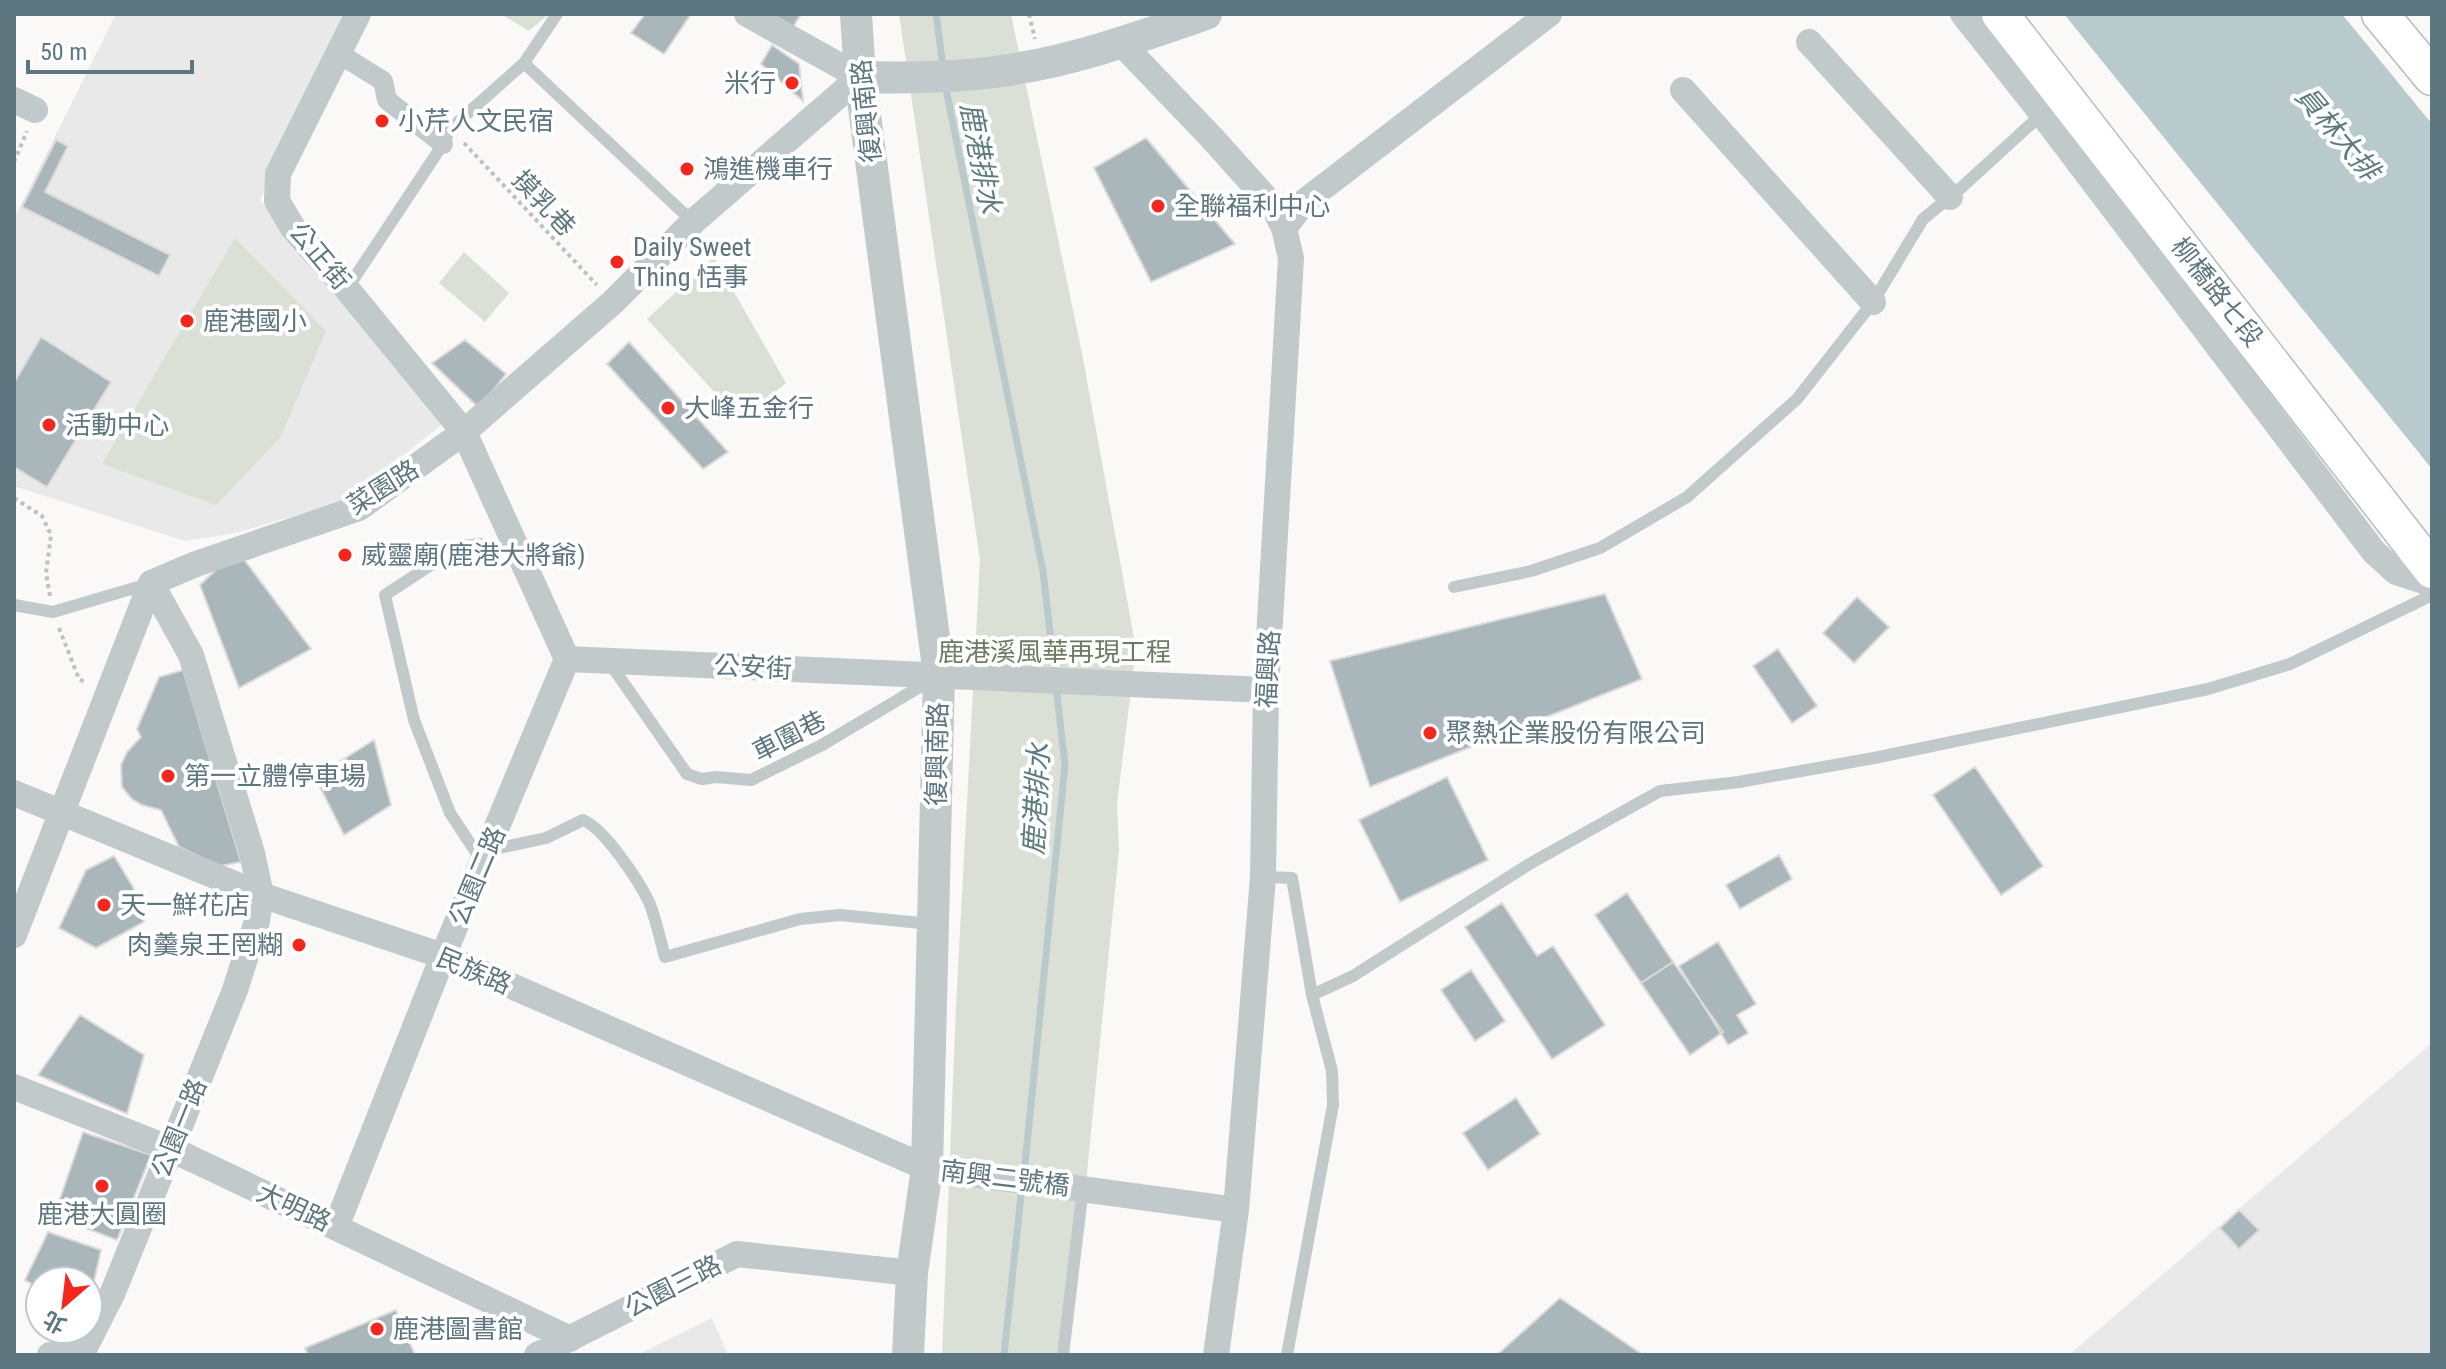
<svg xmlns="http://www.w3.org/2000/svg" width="2446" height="1369" font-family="'Roboto Condensed','Noto Sans TC',sans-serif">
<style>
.built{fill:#e8e9e8}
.green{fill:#dbe0d6}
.water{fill:#b9cacc}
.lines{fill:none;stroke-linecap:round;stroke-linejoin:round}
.stream{stroke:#b9cacc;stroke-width:7}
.building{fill:#a9b6ba;stroke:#dcdbd9;stroke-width:2}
.secondary-casing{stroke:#b4bdc0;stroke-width:39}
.path{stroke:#bcc1c3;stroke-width:4;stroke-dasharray:4 4;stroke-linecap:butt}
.service{stroke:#c2c9cb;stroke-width:12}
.pedestrian{stroke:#c2c9cb;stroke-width:20}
.minor{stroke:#c2c9cb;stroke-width:26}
.tertiary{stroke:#c2c9cb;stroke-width:32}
.secondary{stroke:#fff;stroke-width:36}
.poi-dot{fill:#f3271e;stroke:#fff;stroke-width:3}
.labels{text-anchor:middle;stroke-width:8;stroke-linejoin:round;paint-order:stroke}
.poi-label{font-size:26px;fill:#5e767f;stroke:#fff;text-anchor:start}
.street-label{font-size:26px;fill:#5e767f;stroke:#fff}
.park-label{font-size:26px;fill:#6b7b61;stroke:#fff}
.water-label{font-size:28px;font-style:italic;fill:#5d7c7e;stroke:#fff}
</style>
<rect width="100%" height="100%" fill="#faf9f7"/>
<path class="built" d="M116,14H349L260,200L444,423L345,501L235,533L185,541L14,486V219Z
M2432,1043V1355H2069Z
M712,1318L728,1355H637Z"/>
<path class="green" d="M501,14H549L529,31Z
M899,14H1011L1082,353L1136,649L1117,804L1119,850L1069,1355H942L956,1006L980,560Z
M235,238L326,331L280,438L216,505L102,464Z
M464,252L509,293L485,322L439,283Z
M714,257L786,383L740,420L647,319Z"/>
<path class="water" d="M2064,14H2342L2432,124V469Z"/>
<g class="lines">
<path class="stream" d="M936,14L943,67
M945,84L1043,571L1065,765L1024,1174
M1004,1355L1022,1186"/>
</g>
<path class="building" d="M645,14H691L664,54L631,33Z
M766,14H801L790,32Z
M772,45L799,64L803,101L761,64Z
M1146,138L1235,244L1151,282L1094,168Z
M56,140L68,146L45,192L170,255L159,276L22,207Z
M41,337L111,382L47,487L14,467V383Z
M465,340L506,374L479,408L432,363Z
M629,342L728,452L703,469L607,364Z
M237,550L311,649L239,688L200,585Z
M1605,594L1642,679L1370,787L1330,661Z
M1857,597L1889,627L1854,663L1823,633Z
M1778,649L1817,706L1792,723L1753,666Z
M183,670L241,862L220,866L179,847L161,810L142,805L132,799L122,787L121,765L127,752L141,737L137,729L159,677Z
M374,740L391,805L344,835L315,777Z
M1975,767L2043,866L2001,895L1933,795Z
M1447,777L1488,860L1400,902L1359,820Z
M1779,855L1792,879L1740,909L1726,885Z
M114,856L133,887L144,922L96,948L59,928L86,870Z
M1627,893L1673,962L1641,983L1595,915Z
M1502,903L1537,956L1553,946L1605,1025L1552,1059L1465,927Z
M1718,942L1756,1004L1737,1015L1748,1033L1728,1045L1679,966Z
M1673,962L1723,1032L1690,1055L1641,983Z
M1471,970L1505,1021L1475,1041L1441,990Z
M80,1015L144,1055L127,1114L38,1075Z
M1516,1098L1540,1134L1488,1170L1463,1133Z
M83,1132L151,1155L117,1240L54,1216Z
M2239,1210L2259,1230L2239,1249L2220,1228Z
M48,1232L101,1250L88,1308V1281H40V1289L25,1280Z
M1560,1298L1643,1355H1497Z
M396,1310L415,1355H308L305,1348Z"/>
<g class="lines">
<g class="secondary-casing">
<path id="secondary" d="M2000,14L2432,570
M2380,14L2432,77"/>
</g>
<path class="path" d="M1029,14L1035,39
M464,143L597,285
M14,162L27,131
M14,498L42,516L51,535L46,573L50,596
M59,628L79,679L86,683"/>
<path class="service" d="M524,63L693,222
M347,289L443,144L450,129L524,63L557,14
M1454,587L1531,571L1600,548L1687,497L1797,399L1873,302L1923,219L1962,187L2043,113
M14,605L53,612L148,584
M609,662L687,774L702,779L716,777L751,780L822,745L933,679
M490,850L546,838L583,820C604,828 639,881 649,902C656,919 660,939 665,957L800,919L840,915L931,924
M481,860L450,813L414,720L385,595L460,546L482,544L516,552
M1263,877L1292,878L1312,995
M1063,1355L1083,1188
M1287,1355L1333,1105L1332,1071L1312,995L1353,976L1531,863L1660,791L1739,782L1874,758L2208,689L2290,664L2432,595"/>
<path class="pedestrian" d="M338,53L383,81L387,100L443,144"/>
<path class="minor" d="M358,14L278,174L277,201L293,228L347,289L464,432L567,659
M1963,14L2036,106L2374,552L2396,572L2432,584
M1809,42L1950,197
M1122,44L1212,138L1273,206L1284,228L1291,258L1266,690L1263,877L1236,1210L1216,1355
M1683,90L1873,302
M14,100L35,110
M1284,228L1304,202L1549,14
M567,659L1266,690
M14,793L261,895L443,956L927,1168L1236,1210
M14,935L151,583L196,564L359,508L464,432L613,302L693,222L860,77L747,14
M14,1087L171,1149L570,1339
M336,1227L443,956L567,659
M50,1355L80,1354
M81,1355L113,1292L235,990L257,921L261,895L252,853L191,655L151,583
M537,1355L737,1254L912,1273"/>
<path class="tertiary" d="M856,14L860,77L939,675L927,1168L912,1273L908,1355
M860,77C905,78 949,78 994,72C1067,63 1137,38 1206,14"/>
<use href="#secondary" class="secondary"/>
</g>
<g class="poi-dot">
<circle cx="792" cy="83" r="8"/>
<circle cx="382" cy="121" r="8"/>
<circle cx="687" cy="169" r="8"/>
<circle cx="1158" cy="206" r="8"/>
<circle cx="617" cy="262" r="8"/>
<circle cx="187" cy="321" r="8"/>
<circle cx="668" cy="408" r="8"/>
<circle cx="49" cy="425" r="8"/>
<circle cx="345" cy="555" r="8"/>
<circle cx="1430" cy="733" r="8"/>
<circle cx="168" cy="776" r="8"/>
<circle cx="104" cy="905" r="8"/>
<circle cx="299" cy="945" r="8"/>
<circle cx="102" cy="1186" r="8"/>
<circle cx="377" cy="1329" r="8"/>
</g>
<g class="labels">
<g class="poi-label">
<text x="776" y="92" text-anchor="end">米行</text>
<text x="398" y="130">小芹人文民宿</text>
<text x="703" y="178">鴻進機車行</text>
<text x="1174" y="215">全聯福利中心</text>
<text x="633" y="256">Daily Sweet<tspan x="633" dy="30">Thing 恬事</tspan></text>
<text x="203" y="330">鹿港國小</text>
<text x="684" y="417">大峰五金行</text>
<text x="65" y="434">活動中心</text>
<text x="361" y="564">威靈廟(鹿港大將爺)</text>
<text x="1446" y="742">聚熱企業股份有限公司</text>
<text x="184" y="785">第一立體停車場</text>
<text x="120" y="914">天一鮮花店</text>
<text x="283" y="954" text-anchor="end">肉羹泉王罔糊</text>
<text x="102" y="1223" text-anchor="middle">鹿港大圓圈</text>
<text x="393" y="1338">鹿港圖書館</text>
</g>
<g class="street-label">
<text transform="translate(866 111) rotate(-96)" y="9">復興南路</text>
<text transform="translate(544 203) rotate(47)" y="9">摸乳巷</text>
<text transform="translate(320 256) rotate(50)" y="9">公正街</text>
<text transform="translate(2217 292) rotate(52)" y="9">柳橋路七段</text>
<text transform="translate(383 487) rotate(-32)" y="9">菜園路</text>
<text transform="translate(753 667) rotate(3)" y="9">公安街</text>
<text transform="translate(1268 669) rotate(-87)" y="9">福興路</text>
<text transform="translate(789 736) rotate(-27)" y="9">車圍巷</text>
<text transform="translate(937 754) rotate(-89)" y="9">復興南路</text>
<text transform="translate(477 876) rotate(-67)" y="9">公園二路</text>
<text transform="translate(474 971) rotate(23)" y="9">民族路</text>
<text transform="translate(179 1128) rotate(-68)" y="9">公園一路</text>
<text transform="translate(1005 1178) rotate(7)" y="9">南興二號橋</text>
<text transform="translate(294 1207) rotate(25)" y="9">大明路</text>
<text transform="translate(673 1286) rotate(-27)" y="9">公園三路</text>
</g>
<g class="park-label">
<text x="1055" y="661">鹿港溪風華再現工程</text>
</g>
<g class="water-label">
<text transform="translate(2338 133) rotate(50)" y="10">員林大排</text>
<text transform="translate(981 158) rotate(79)" y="10">鹿港排水</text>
<text transform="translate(1036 799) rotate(-87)" y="10">鹿港排水</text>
</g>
</g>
<rect width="2446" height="1369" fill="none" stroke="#5e767f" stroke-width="32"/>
<g transform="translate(64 1305) rotate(208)"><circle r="38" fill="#ffffff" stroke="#bfc8cc" stroke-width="2"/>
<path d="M0-6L14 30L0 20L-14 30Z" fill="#f3271e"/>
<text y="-12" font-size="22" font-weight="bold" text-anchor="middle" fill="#5e767f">北</text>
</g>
<path d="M28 60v12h164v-12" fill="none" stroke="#5e767f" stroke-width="4"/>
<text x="40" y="60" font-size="24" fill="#5e767f" stroke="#ffffff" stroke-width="6" paint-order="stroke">50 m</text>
</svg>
